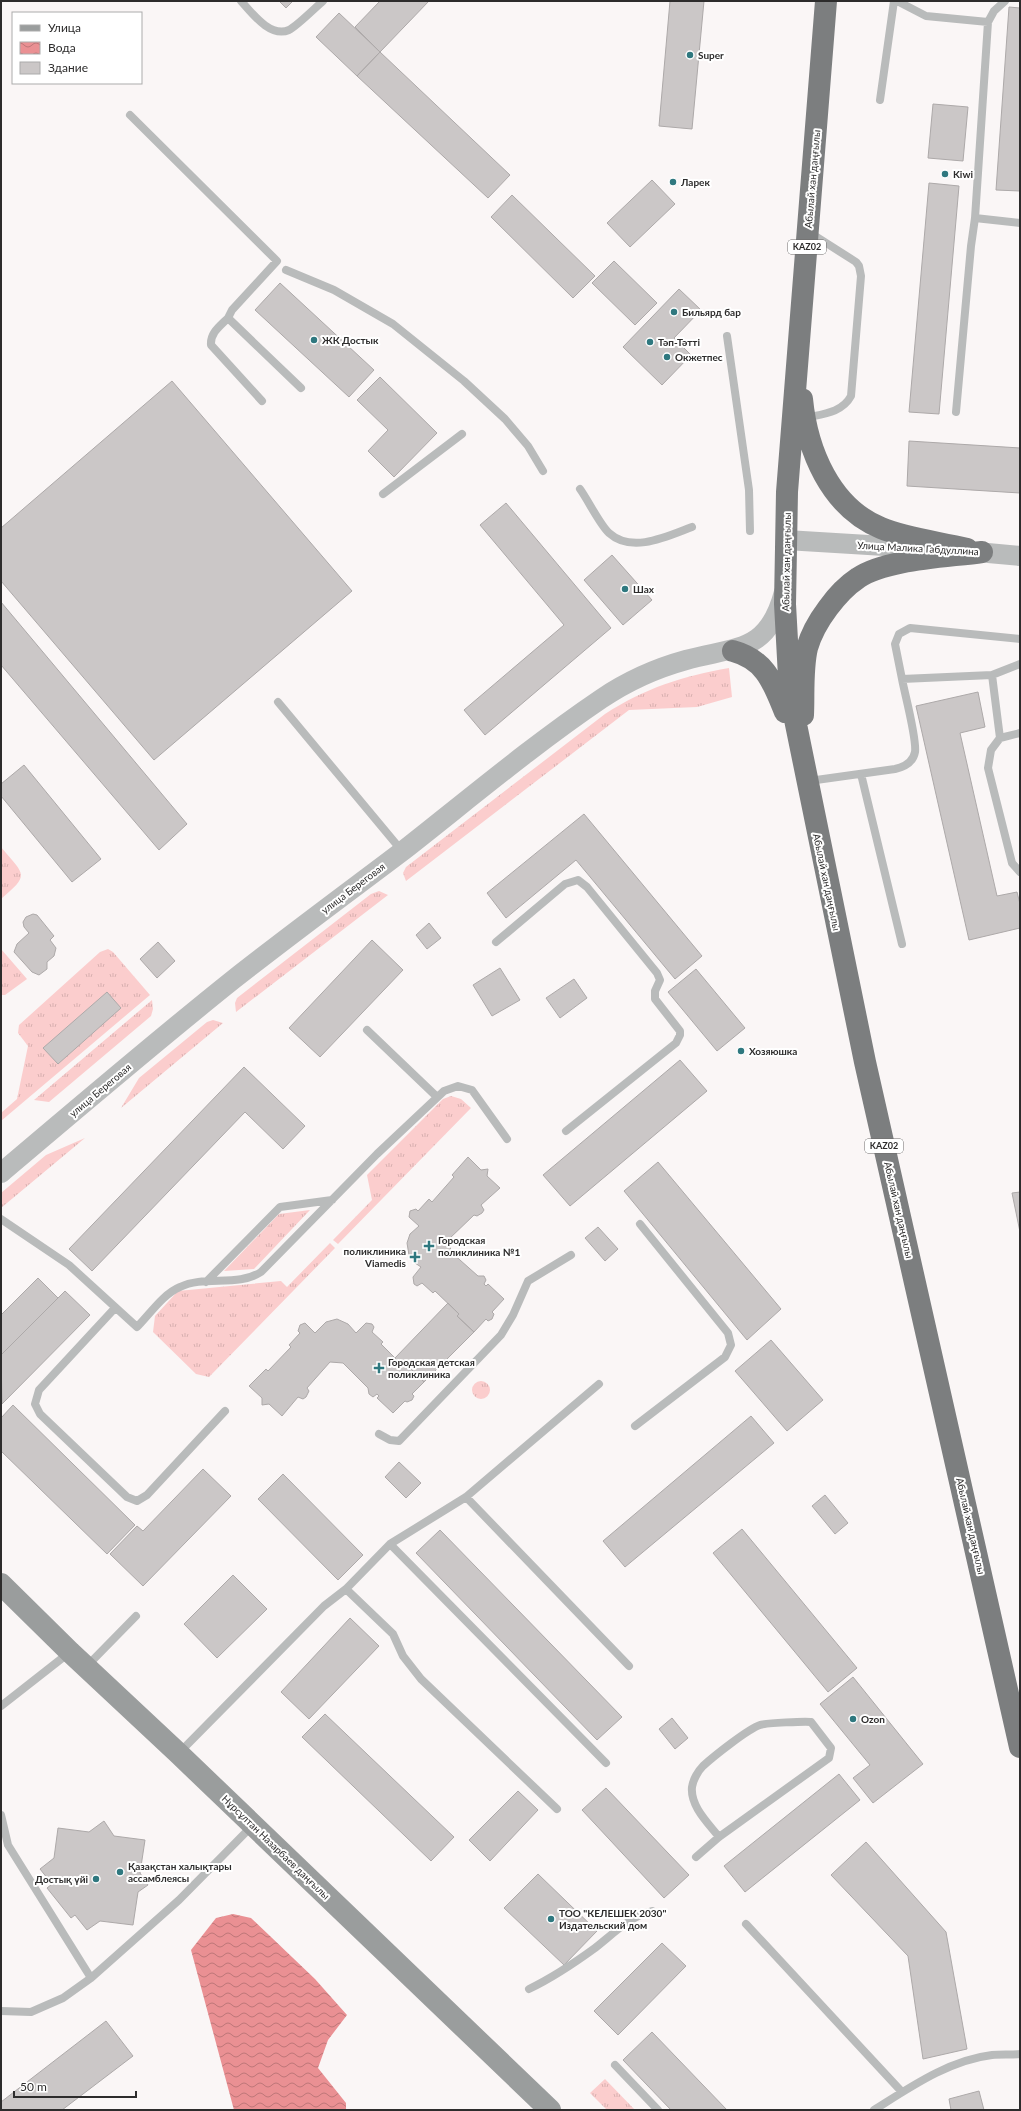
<svg xmlns="http://www.w3.org/2000/svg" width="1021" height="2111" font-family="Lato,sans-serif">
<style>
.grass{fill:url(#grass-tufts)}
.water{fill:url(#water-waves)}
.building{fill:#cbc7c7;stroke:#ada9a9}
.lines{fill:none;stroke-linecap:round;stroke-linejoin:round}
.service{stroke:#b9bbbb;stroke-width:8}
.tertiary{stroke:#b9bbbb;stroke-width:20}
.secondary{stroke:#9a9d9d;stroke-width:22}
.trunk{stroke:#7c7e7f;stroke-width:22}
.poi-dot{fill:#2f787f;stroke:#fff;stroke-width:1.5}
.labels{text-anchor:middle;stroke-width:4;stroke-linejoin:round;paint-order:stroke}
.shield{fill:#fff;stroke:#6c6b6b;stroke-width:1}
.shield-label{font-size:9px;font-weight:bold;fill:#2d2c2c}
.poi-label{font-size:10px;font-weight:bold;fill:#2d2c2c;stroke:#fff;text-anchor:start}
.street-label{font-size:10px;fill:#2d2c2c;stroke:#fff}
</style>
<defs>
<pattern id="grass-tufts" width="24" height="20" patternUnits="userSpaceOnUse"><rect width="24" height="20" fill="#fbcdcd"/><path d="M3 7l-1-3M5 7V3M7 7l1-3M15 17l-1-3M17 17v-4M19 17l1-3" fill="none" stroke="#d7b0b0"/></pattern>
<pattern id="water-waves" width="16" height="10" patternUnits="userSpaceOnUse"><rect width="16" height="10" fill="#ea9093"/><path d="M0 5q4-4 8 0t8 0" fill="none" stroke="#be7678"/></pattern>
</defs>
<rect width="100%" height="100%" fill="#faf6f6"/>
<path class="grass" d="M729,668L732,697L697,707L629,710L406,881L403,873L406,867L605,714C645,688 683,676 729,668Z
M1,847C24,875 31,874 1,899Z
M379,891L388,895L236,1012L235,1003L237,998L371,894Z
M1,949L27,979L5,995H1Z
M108,949L113,952L150,995L1,1121V1113L17,1099L28,1046L18,1033L19,1025L100,952Z
M152,1000L153,1009L151,1016L49,1102L34,1100Z
M213,1020L223,1023L121,1108L139,1078L207,1022Z
M451,1096L461,1099L471,1108L338,1244L333,1240L372,1200L367,1175L443,1099Z
M85,1138L1,1208V1193L46,1155Z
M310,1210L254,1269L224,1271L279,1214Z
M330,1243L335,1248L209,1377L196,1374L153,1332L155,1316L178,1291L281,1281L287,1287Z
M472 1390a9 9 0 1 1 18 0a9 9 0 1 1-18 0Z
M605,2079L635,2110H607L590,2093Z"/>
<path class="water" d="M233,1914L251,1918L315,1979L347,2015L328,2040L318,2068L346,2103V2110H234L191,1950L216,1918Z"/>
<path class="building" d="M279,1H293L286,8Z
M380,1H429L380,52L355,27Z
M670,1H704L692,129L659,126Z
M1009,7L1020,8V191L996,190Z
M339,13L380,52L357,76L316,37Z
M380,52L510,175L488,198L357,76Z
M933,104L968,107L963,161L928,158Z
M652,180L675,204L630,247L607,223Z
M929,183L959,186L939,414L909,412Z
M512,195L595,276L573,298L491,217Z
M614,261L657,303L635,325L592,283Z
M280,283L374,370L349,397L255,310Z
M679,289L701,310L674,338L691,355L662,385L623,347Z
M380,377L437,433L394,477L368,451L388,430L357,400Z
M172,381L352,591L154,760L1,581V528Z
M909,441L1020,448V493L907,486Z
M506,503L611,628L485,735L464,710L564,625L480,525Z
M612,555L652,600L623,625L584,580Z
M1,602L187,824L159,850L1,665Z
M978,692L985,727L960,733L997,896L1017,892L1020,904V928L969,940L916,706Z
M24,765L101,859L72,882L1,796V784Z
M584,814L702,956L675,979L576,860L506,918L487,893Z
M33,914L37,915L54,936L50,940L56,948L54,956L47,962V969L39,975L32,972L14,952L17,944L29,933L24,927L23,922L26,917Z
M429,923L441,938L427,949L416,935Z
M372,940L403,970L320,1057L289,1028Z
M158,942L175,961L157,978L140,959Z
M500,968L520,1000L492,1016L473,985Z
M696,969L745,1028L717,1051L668,992Z
M574,979L587,998L560,1018L546,998Z
M107,992L121,1008L58,1064L43,1048Z
M680,1060L707,1091L570,1206L543,1175Z
M244,1067L305,1126L283,1149L245,1112L92,1271L69,1249Z
M468,1157L481,1170L488,1169L487,1176L500,1188L481,1205L484,1210L482,1213L477,1216L474,1215L449,1239L451,1252L478,1276H484L486,1280L484,1284L486,1286L488,1284L504,1299L492,1312L494,1314L492,1319L488,1321L486,1319L474,1332L457,1316L459,1314L435,1291L433,1293L422,1283L417,1286L414,1284L413,1277L421,1267L415,1263L409,1255L407,1243L410,1234L419,1226L409,1217L410,1211L416,1209L418,1211L429,1199L432,1202L454,1177L452,1175Z
M658,1162L781,1309L747,1340L624,1191Z
M1020,1192V1232L1012,1193Z
M598,1227L618,1249L605,1261L585,1238Z
M38,1278L58,1298L1,1355V1315Z
M65,1291L90,1315L2,1404L1,1355Z
M448,1303L459,1314L457,1316L474,1332L424,1382L407,1365L405,1368L395,1358Z
M337,1319L348,1324L356,1333L366,1323L372,1324L374,1327L372,1332L383,1342L381,1344L405,1368L407,1365L424,1382L412,1394L414,1396L412,1400L407,1402L405,1401L393,1413L377,1398L379,1396L377,1394L373,1397L369,1394L368,1388L343,1363L330,1362L307,1388L309,1391L306,1397L303,1399L298,1397L282,1416L269,1404L262,1405V1398L249,1386L266,1369L268,1371L291,1347L289,1345L300,1333L298,1331L300,1325L305,1323L315,1333L326,1322Z
M771,1340L823,1400L787,1431L735,1371Z
M13,1405L135,1525L107,1554L1,1451V1418Z
M751,1416L774,1443L625,1567L603,1541Z
M399,1462L421,1483L406,1498L385,1477Z
M203,1469L231,1496L143,1586L110,1554L137,1526L143,1531Z
M283,1474L363,1555L338,1580L258,1499Z
M825,1495L848,1523L835,1534L812,1506Z
M742,1529L857,1668L828,1692L713,1553Z
M440,1530L622,1717L597,1740L416,1553Z
M233,1575L267,1609L217,1658L184,1624Z
M350,1618L379,1646L309,1719L281,1692Z
M853,1677L923,1764L873,1803L853,1778L870,1765L820,1704Z
M325,1714L454,1837L431,1861L302,1737Z
M672,1718L688,1738L675,1749L659,1729Z
M839,1774L860,1800L745,1892L724,1866Z
M606,1788L689,1875L664,1898L582,1810Z
M518,1791L538,1810L490,1861L469,1840Z
M104,1821L114,1836L145,1840L140,1873L148,1885L138,1892L133,1925L100,1921L87,1930L75,1915L71,1918L47,1888L52,1884L40,1869L54,1858L58,1828L89,1832Z
M866,1842L946,1932L967,2049L923,2059L908,1956L831,1875Z
M538,1874L597,1931L564,1965L504,1908Z
M662,1943L686,1966L618,2035L594,2011Z
M106,2021L133,2056L62,2110H1V2102Z
M652,2032L727,2110H671L623,2060Z
M979,2091L984,2110H951L949,2099Z"/>
<g class="lines">
<path class="service" d="M241,1C252,13 270,38 289,30C297,26 315,8 323,1
M897,1L926,16L988,22L994,11L1005,1
M880,100L894,1
M130,115L277,261L232,310L228,318L301,388
M975,218L1020,223
M286,270L334,290L393,324L464,381L505,419L528,446L543,471
M228,318C220,326 210,333 211,345L262,401
M727,336L749,490L750,531
M956,412L971,246L975,218L988,22
M805,418C822,414 842,413 851,396L861,276L859,266L856,262L809,232
M580,489C588,500 600,525 609,533C632,554 668,536 692,527
M383,494L462,434
M992,675L1020,664
M902,679L895,644L899,634L910,628L1020,639
M278,702L402,851
M1000,738L1020,733
M861,774L902,944
M809,781L895,769C904,767 913,763 915,752C917,739 905,695 902,679L992,675L1000,738L991,750L988,768L1012,863L1020,872
M496,942L565,884L578,880L587,887L657,973L660,980L655,991V999L680,1031V1035L676,1043L566,1131
M367,1030L436,1096
M1,1219L69,1265L137,1327C150,1314 163,1294 180,1287C204,1275 238,1287 261,1272L377,1154L444,1091L458,1086L472,1090L507,1139
M206,1282L280,1207L332,1200
M115,1308L39,1390L35,1404L40,1414L127,1497L137,1501L147,1495L225,1411
M635,1426L725,1357L731,1345L728,1333L640,1224
M379,1434L390,1440L399,1441L501,1335L513,1315L528,1281L571,1255
M466,1497L629,1666
M390,1544L606,1763
M346,1589L393,1634L403,1656L421,1679L557,1809
M87,1666L136,1616
M1,1706L70,1652
M179,1753L324,1606L346,1589L390,1544L466,1497L599,1384
M1,1815L8,1845L91,1978L179,1900L252,1826
M696,1857L719,1837L829,1758L831,1748L811,1722C807,1721 765,1723 760,1725C748,1729 714,1756 703,1766C698,1771 693,1780 692,1787C690,1806 708,1823 719,1837
M746,1924L902,2092
M529,1989C554,1977 573,1964 595,1948C613,1934 629,1917 652,1911
M1,2011L31,2012L63,1998L91,1978
M615,2065L658,2110
M874,2110C909,2088 949,2060 992,2055C1001,2054 1011,2055 1020,2054"/>
<path class="tertiary" d="M786,540L934,549
M966,551L1020,556
M1,1173C78,1108 155,1042 234,979C290,935 347,893 404,850C469,799 533,745 601,699C626,682 657,668 686,660C737,646 768,653 784,592"/>
<path class="secondary" d="M1,1584L70,1652L178,1753L550,2110"/>
<path class="trunk" d="M826,1L787,492L785,604L790,695L865,1062L1020,1747
M802,399C807,450 830,507 881,528C908,539 939,542 967,549
M733,651C766,660 773,683 785,712
M803,715C804,694 802,669 807,648C811,634 819,620 828,608C836,597 846,586 858,578C885,559 948,557 982,552"/>
</g>
<g class="poi-dot">
<circle cx="690" cy="55" r="4"/>
<circle cx="945" cy="174" r="4"/>
<circle cx="673" cy="182" r="4"/>
<circle cx="674" cy="312" r="4"/>
<circle cx="314" cy="340" r="4"/>
<circle cx="650" cy="342" r="4"/>
<circle cx="667" cy="357" r="4"/>
<circle cx="625" cy="589" r="4"/>
<circle cx="741" cy="1051" r="4"/>
<path d="M427 1240h4v4h4v4h-4v4h-4v-4h-4v-4h4z"/>
<path d="M413 1251h4v4h4v4h-4v4h-4v-4h-4v-4h4z"/>
<path d="M377 1362h4v4h4v4h-4v4h-4v-4h-4v-4h4z"/>
<circle cx="853" cy="1719" r="4"/>
<circle cx="120" cy="1872" r="4"/>
<circle cx="96" cy="1879" r="4"/>
<circle cx="551" cy="1919" r="4"/>
</g>
<g class="labels">
<g class="shield">
<rect x="788" y="240" width="38" height="14" rx="3"/>
<rect x="865" y="1139" width="38" height="14" rx="3"/>
</g>
<g class="shield-label">
<text x="807" y="250">KАZ02</text>
<text x="884" y="1149">KАZ02</text>
</g>
<g class="poi-label">
<text x="698" y="59">Super</text>
<text x="953" y="178">Kiwi</text>
<text x="681" y="186">Ларек</text>
<text x="682" y="316">Бильярд бар</text>
<text x="322" y="344">ЖК Достык</text>
<text x="658" y="346">Тәп-Тәтті</text>
<text x="675" y="361">Окжетпес</text>
<text x="633" y="593">Шах</text>
<text x="749" y="1055">Хозяюшка</text>
<text x="438" y="1244">Городская<tspan x="438" dy="12">поликлиника №1</tspan></text>
<text x="406" y="1255" text-anchor="end">поликлиника<tspan x="406" dy="12">Viamedis</tspan></text>
<text x="388" y="1366">Городская детская<tspan x="388" dy="12">поликлиника</tspan></text>
<text x="861" y="1723">Ozon</text>
<text x="128" y="1870">Қазақстан халықтары<tspan x="128" dy="12">ассамблеясы</tspan></text>
<text x="88" y="1883" text-anchor="end">Достық үйі</text>
<text x="559" y="1917">ТОО "КЕЛЕШЕК 2030"<tspan x="559" dy="12">Издательский дом</tspan></text>
</g>
<g class="street-label">
<text transform="translate(812 179) rotate(-85)" y="4">Абылай хан даңғылы</text>
<text transform="translate(918 548) rotate(3)" y="4">Улица Малика Габдуллина</text>
<text transform="translate(786 562) rotate(-89)" y="4">Абылай хан даңғылы</text>
<text transform="translate(827 882) rotate(78)" y="4">Абылай хан даңғылы</text>
<text transform="translate(353 888) rotate(-37)" y="4">улица Береговая</text>
<text transform="translate(100 1090) rotate(-40)" y="4">улица Береговая</text>
<text transform="translate(899 1210) rotate(77)" y="4">Абылай хан даңғылы</text>
<text transform="translate(971 1526) rotate(77)" y="4">Абылай хан даңғылы</text>
<text transform="translate(276 1847) rotate(44)" y="4">Нұрсұлтан Назарбаев даңғылы</text>
</g>
</g>
<rect width="1021" height="2111" fill="none" stroke="#2d2c2c" stroke-width="4"/>
<rect x="12" y="12" width="130" height="72" fill="#ffffff" stroke="#ababab"/>
<rect x="20" y="25" width="20" height="6" fill="#9a9d9d" stroke="#ababab"/>
<text x="48" y="32" font-size="12" fill="#2d2c2c">Улица</text>
<rect x="20" y="42" width="20" height="12" fill="url(#water-waves)" stroke="#ababab"/>
<text x="48" y="52" font-size="12" fill="#2d2c2c">Вода</text>
<rect x="20" y="62" width="20" height="12" fill="#cbc7c7" stroke="#ababab"/>
<text x="48" y="72" font-size="12" fill="#2d2c2c">Здание</text>
<path d="M14 2091v6h122v-6" fill="none" stroke="#2d2c2c" stroke-width="2"/>
<text x="20" y="2091" font-size="12" fill="#2d2c2c" stroke="#ffffff" stroke-width="3" paint-order="stroke">50 m</text>
</svg>
